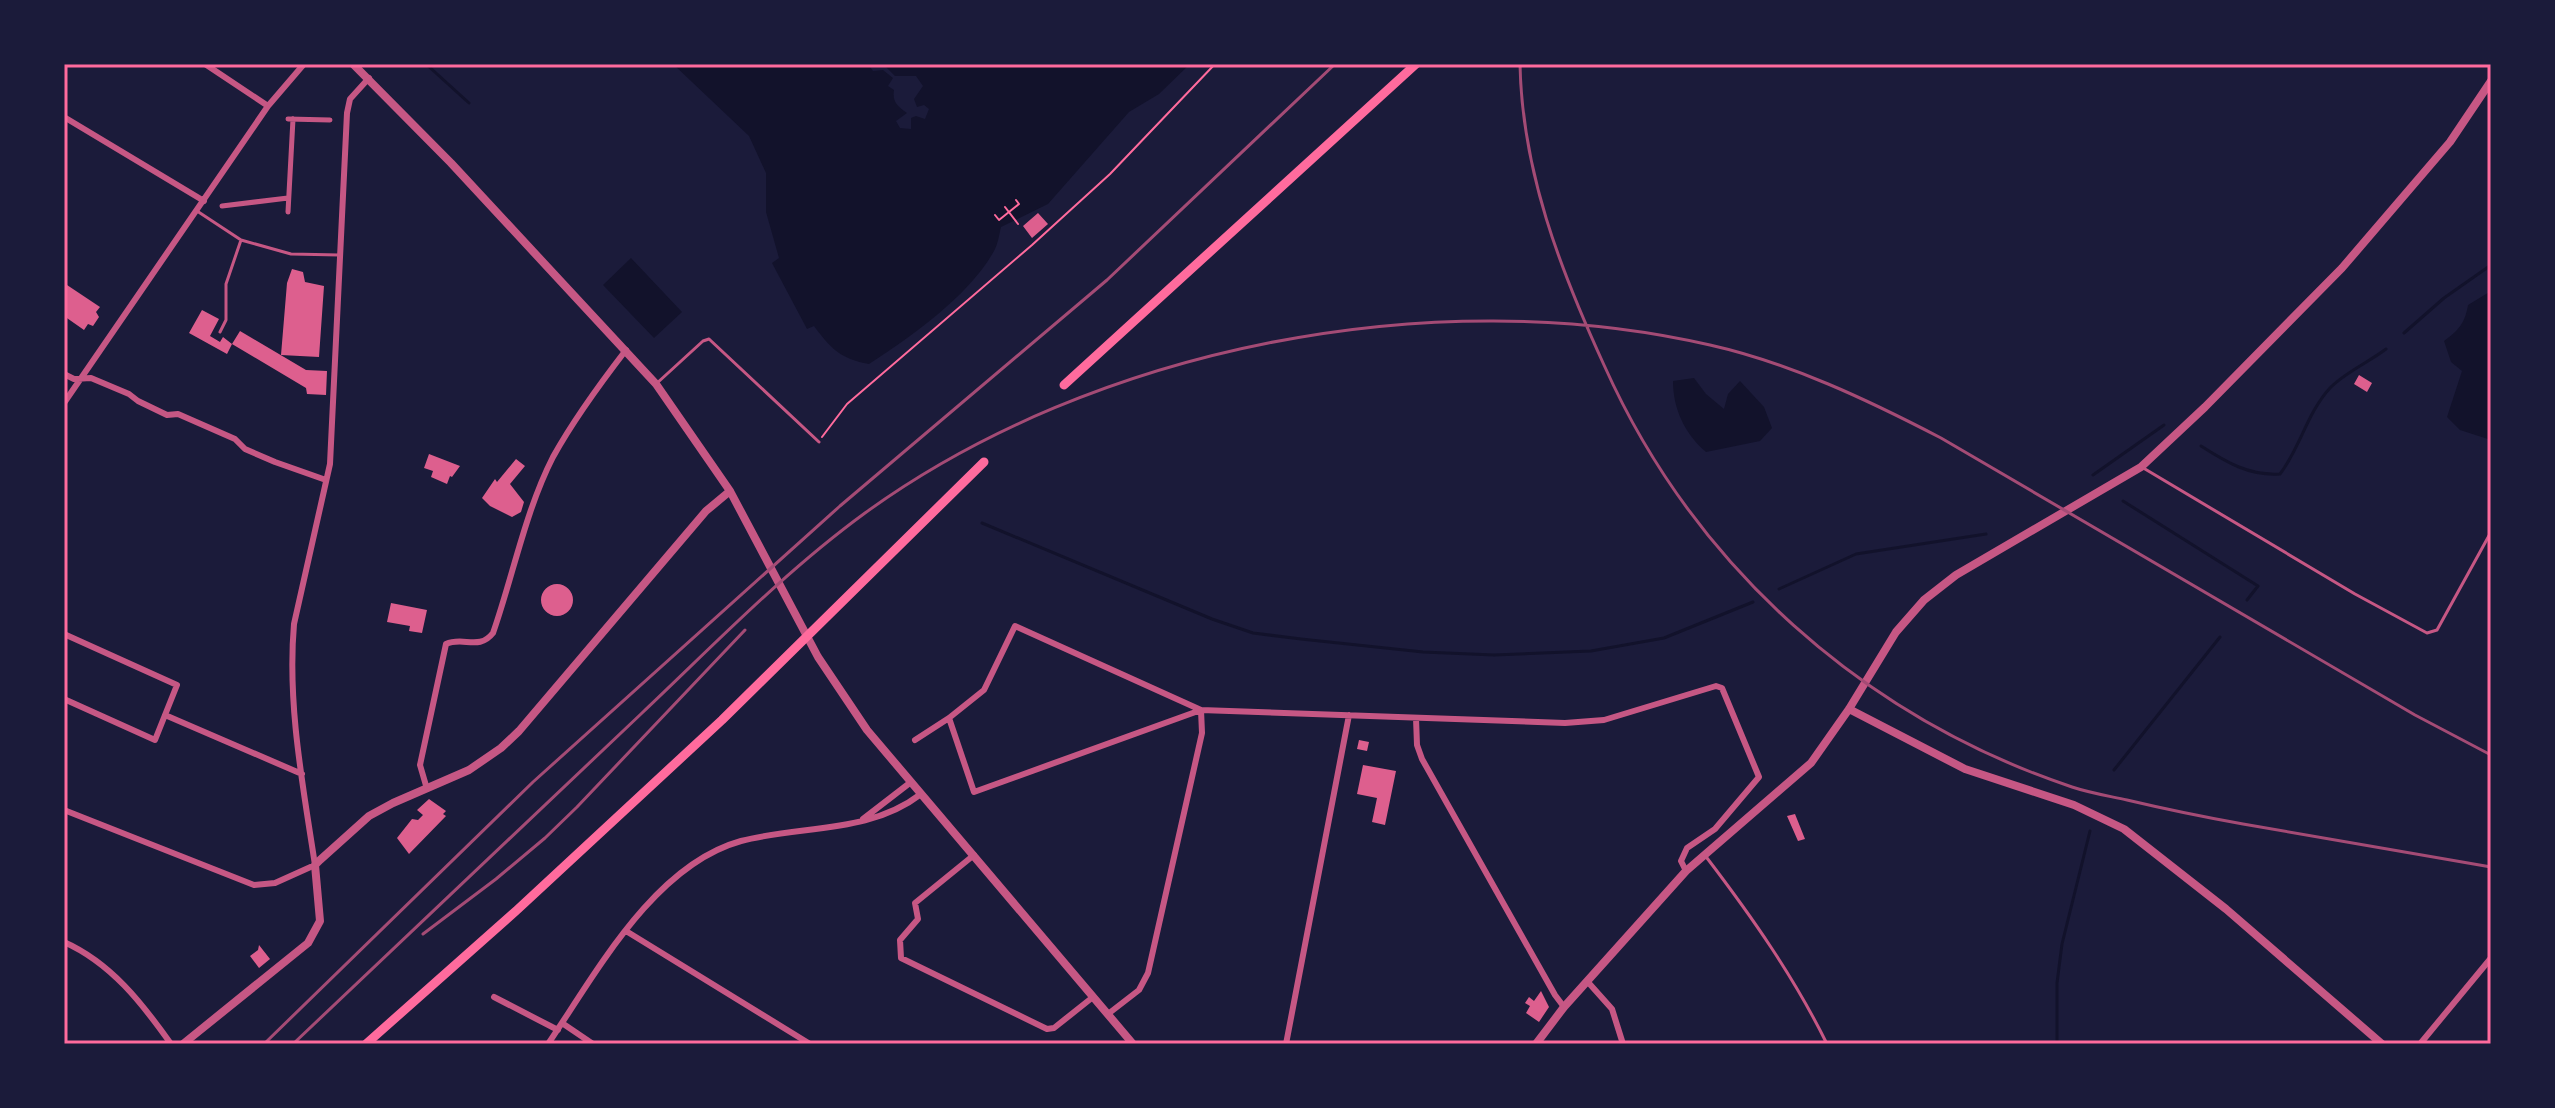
<svg xmlns="http://www.w3.org/2000/svg" width="2555" height="1108" font-family="Literata,serif">
<style>
.water{fill:#12122b}
.lines{fill:none;stroke-linecap:round;stroke-linejoin:round}
.stream{stroke:#12122b;stroke-width:3}
.building{fill:#dd5f8e}
.path{stroke:#ff6b9d;stroke-width:2}
.service{stroke:#c65784;stroke-width:3}
.pedestrian{stroke:#c65784;stroke-width:5}
.minor{stroke:#c65784;stroke-width:6}
.tertiary{stroke:#c65784;stroke-width:8}
.secondary{stroke:#ff6b9d;stroke-width:9}
.rail{stroke:#a44b75;stroke-width:3}
.neatline{fill:none;stroke:#ff6b9d;stroke-width:3}
</style>
<rect width="100%" height="100%" fill="#1b1b3a"/>
<path class="water" d="M673,64H868L873,71L883,70L893,78L888,86L894,90C892,102 898,107 907,113L896,121L900,128L911,129V118L916,116L925,119L929,109L924,105L917,107L914,99L923,86L916,76H895L886,67V64H1190L1159,94L1129,112L1048,204L1001,227C999,235 998,244 994,251C969,296 912,336 869,364C841,359 831,349 814,326L807,329L772,263L779,258L766,212V173L749,136Z
M631,258L682,312L654,338L603,285Z
M2491,291V440L2460,430L2447,417L2462,371L2451,362L2444,341C2459,330 2465,323 2468,305Z
M1694,378L1706,394L1724,409L1728,394L1740,381L1764,407L1772,428L1760,441L1706,452C1685,434 1673,409 1673,381Z"/>
<g class="lines">
<path class="stream" d="M426,64L469,103
M2404,333L2444,298L2491,265
M2201,446C2226,462 2249,476 2280,474C2300,448 2307,413 2330,388C2344,373 2369,362 2386,349
M2093,475L2164,425
M2123,501L2258,586L2247,600
M982,523L1212,619L1253,633L1301,639L1423,652L1494,655L1591,651L1664,638L1753,602
M1779,589L1856,554L1986,534
M2114,770L2220,637
M2057,1044V983L2062,944L2090,831"/>
</g>
<path class="building" d="M1038,213L1048,224L1032,238L1023,226Z
M292,269L303,272L305,282L324,286L319,357L281,355L287,283Z
M64,283L100,307L96,312L99,317L93,326L88,324L84,330L64,316Z
M202,310L219,319L210,336L220,342L223,337L232,344L240,331L306,370L327,371L326,395L307,394L306,388L232,344L227,354L189,333Z
M2359,375L2372,383L2367,392L2354,384Z
M429,454L460,466L452,477L450,476L447,484L431,477L433,471L424,468Z
M516,459L525,466L510,484L524,502L521,512L512,517L490,506L482,498L495,479L497,482Z
M541 600a16 16 0 1 1 32 0a16 16 0 1 1-32 0Z
M391,603L427,610L422,633L409,631L410,626L387,622Z
M1359,740L1369,742L1367,751L1357,749Z
M1363,765L1396,771L1385,825L1372,822L1377,798L1357,794Z
M429,799L446,811L443,814L446,816L409,854L397,838L412,819L418,820L423,815L417,810Z
M1795,814L1805,839L1798,841L1787,816Z
M259,945L270,959L259,968L250,956L258,950Z
M1541,991L1549,1007L1539,1022L1526,1013L1530,1006L1525,1003L1529,997L1534,1001Z"/>
<g class="lines">
<path class="path" d="M1005,207L1018,224
M995,215L999,220L1019,204L1016,200
M822,437L847,404L1032,245L1110,174L1215,64"/>
<path class="service" d="M197,211L241,240L291,254L339,255
M220,332L226,320V284L241,240
M656,384L703,341L709,339L819,442
M2145,469L2355,594L2427,633L2437,630L2491,532
M1707,858C1752,917 1794,977 1827,1044"/>
<path class="pedestrian" d="M288,119L330,120
M222,206L288,198
M288,212L293,119"/>
<path class="minor" d="M205,64L268,106
M64,117L204,201
M64,374L74,379L91,378L129,394L138,401L167,415L178,414L235,439L245,449L275,462L326,480
M64,403L268,106L304,64
M64,634L177,685L155,740L64,699
M165,715L302,774
M949,718L974,792L1201,710L1565,723L1604,720L1716,686L1722,688L1759,777L1715,829L1687,848L1681,861L1686,871
M1416,718L1417,745L1422,759L1555,995L1564,1007
M915,740L949,718L984,690L1015,626L1201,710L1202,733L1148,973L1139,990L1108,1014
M427,789L420,765L446,644C463,636 479,651 493,633C513,576 525,512 553,457C574,419 599,385 626,350
M64,810L254,885L275,883L315,865C303,786 287,704 294,624L330,464L347,113L350,99L369,78
M863,819L911,782
M974,855L915,903L918,919L900,940L901,958L1047,1029L1054,1028L1093,997
M626,931L810,1044
M64,942C111,963 142,1003 171,1044
M1587,981L1612,1009L1623,1044
M494,997L558,1030
M562,1023L593,1044
M548,1044C596,973 654,865 741,841C802,825 869,834 921,794
M1286,1044L1349,715
M2420,1044L2491,958"/>
<path class="tertiary" d="M353,64L451,163L656,384L730,491L818,657L867,730L1133,1044
M1849,709L1965,769L2074,805L2124,829L2226,909L2382,1044
M183,1044L308,943L320,921L315,865L320,860L369,816L393,803L469,770L501,748L519,731L706,511L730,491
M1536,1044L1564,1007L1686,871L1811,763L1849,709L1896,632L1924,600L1956,575L2141,467L2205,407L2342,268L2450,142L2491,81"/>
<path class="secondary" d="M1064,385L1416,64
M366,1044L517,910L722,720L984,462"/>
<path class="rail" d="M1520,64C1522,171 1560,269 1604,365C1694,566 1863,717 2072,787C2090,793 2109,796 2127,800C2165,809 2204,817 2243,824C2326,838 2408,853 2491,867
M423,934L496,879L545,838L577,807L745,630
M264,1044L533,782L840,506L1107,280L1335,64
M293,1044C410,934 526,823 642,713C714,645 784,572 865,513C1094,347 1433,281 1710,345C1790,363 1868,400 1941,438L2415,715L2491,755"/>
</g>
<rect width="2555" height="1108" fill="none" stroke="#1b1b3a" stroke-width="132"/>
<rect x="66" y="66" width="2423" height="976" class="neatline"/>
</svg>
